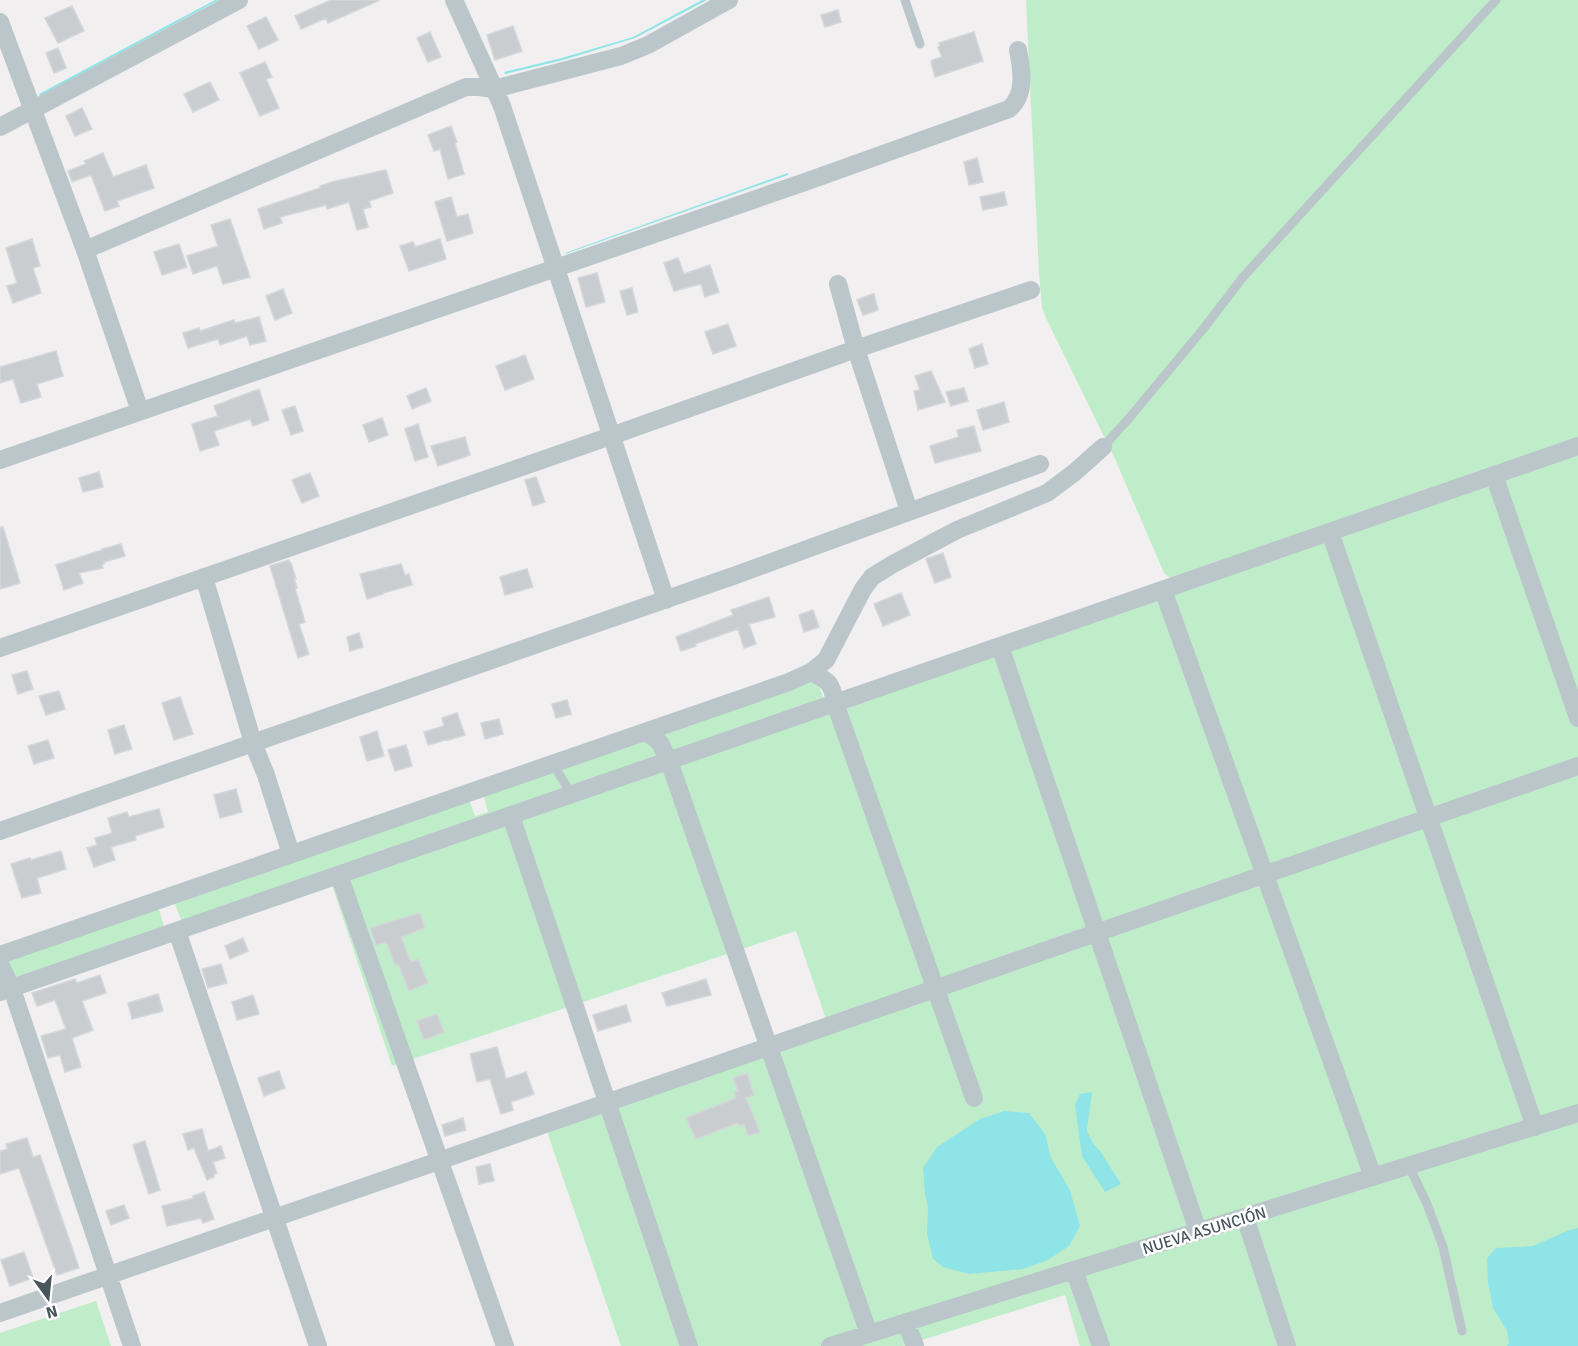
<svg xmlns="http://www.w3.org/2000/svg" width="1578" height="1346" font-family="Signika,sans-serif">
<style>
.green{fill:#c0edc9}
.water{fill:#8fe4e7}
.building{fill:#c9cdd0;stroke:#d3d6da;stroke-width:1.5}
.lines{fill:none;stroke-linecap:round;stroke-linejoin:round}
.lane{stroke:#bbc6cb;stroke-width:9}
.street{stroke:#bbc6cb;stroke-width:18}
.labels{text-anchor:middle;stroke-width:5;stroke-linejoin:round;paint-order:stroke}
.street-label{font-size:16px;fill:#48555b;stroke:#fff}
</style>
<rect width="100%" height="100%" fill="#f1efef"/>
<path class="green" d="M1026,0H1578V443L1177,578L1169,577L1164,573L1115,459L1047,320L1042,308L1039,273Z
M1578,446V1346H1080L1065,1295L903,1346H621L543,1120L829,1028L796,931L392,1066L328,873L182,922L175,904L469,800L475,816L488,812L484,796L816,677L824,700Z
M159,909L164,927L0,985V961Z
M96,1301L111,1346H0V1333Z"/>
<path class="water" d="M215,0H219L40,96L39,94Z
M702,0H707L635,38L563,60L505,74L504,72L562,58L633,37Z
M788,173V175L565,254V253Z
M1092,1092L1087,1130L1092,1142L1100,1151L1121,1184L1105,1192L1082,1156L1075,1105L1080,1094Z
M1004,1111L1029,1113L1045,1134L1051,1158L1070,1190L1080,1226L1069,1246L1048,1260L1023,1269L969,1274L943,1267L933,1259L927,1233L928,1207L925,1194L923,1168L937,1147L980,1119Z
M1578,1228V1346H1507L1509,1343L1507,1331L1493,1308L1488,1283L1487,1258L1496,1248L1533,1246L1567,1231Z"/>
<path class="building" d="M331,0H380L328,23L326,18L301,29L295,16Z
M72,6L84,31L58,43L45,18Z
M838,10L841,22L825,27L821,15Z
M266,17L278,40L259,49L247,26Z
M513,26L522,51L495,60L487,35Z
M430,32L441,57L428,62L417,38Z
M974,32L983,61L935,77L931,62H932V60L942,57L938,47L940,46L939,43Z
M58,48L66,68L54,73L46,53Z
M265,62L272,77L266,79L279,108L260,116L240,73Z
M210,82L219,100L193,112L184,94Z
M82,108L92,129L75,136L66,116Z
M451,126L457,142L455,143L464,174L448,179L440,149L434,151L428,135Z
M103,153L113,177L146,165L154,188L117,201L119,206L105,211L91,175L72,182L68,171L86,164L84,161Z
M977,158L983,182L969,185L964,162Z
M386,170L393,193L369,201L371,207L363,209L368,227L357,230L349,202L327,209L326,205L280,217L282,223L264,229L258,209L320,188V186L332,182Z
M1004,192L1007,205L983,210L980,197Z
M451,197L457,217L468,214L473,233L447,241L435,202Z
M230,219L250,277L223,284L217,266L193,274L187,256L218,246L211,225Z
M32,239L40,266L33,268L41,293L13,303L7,286L17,283L6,248Z
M440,239L446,259L409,271L400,246L413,242L415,247Z
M179,244L187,267L162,275L154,252Z
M678,258L684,274L710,265L719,292L705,297L701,284L674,291L664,263Z
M597,273L605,302L586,307L578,278Z
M632,288L638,312L627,315L620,291Z
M283,289L292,313L275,320L266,296Z
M872,294H874L878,310L863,315L857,300Z
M259,317L266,341L250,345L247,336L220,345L218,339L188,348L183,333L199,328L200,331L234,320L235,323Z
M728,324L736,346L713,354L705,332Z
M982,344L988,364L975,368L969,349Z
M56,351L63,376L37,384L41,397L21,403L13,379L0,383V367Z
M525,355L534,379L505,390L496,366Z
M931,371L945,402L918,410L914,391L920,390L915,376Z
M426,388L431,401L412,409L407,396Z
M964,388L968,401L951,406L946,392Z
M259,389L269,420L253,426L250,419L214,431L219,445L200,451L192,424L218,416L214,406Z
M1004,402L1009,422L983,430L977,410Z
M295,406L303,431L291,435L282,410Z
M382,418L388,435L369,442L363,425Z
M418,424L428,457L415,461L405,429Z
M974,426L981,451L935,463L930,446L959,437L957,431L958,430Z
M465,437L470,455L438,466L431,446Z
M99,472L103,487L83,492L79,478Z
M310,473L319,496L302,503L292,480Z
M536,477L545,502L533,506L525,480Z
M0,527H3L20,583L0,589Z
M121,544L125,556L104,562V564L102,565L103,568L79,573L83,583L64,590L56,565L102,550V549Z
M943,553L951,577L935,583L926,559Z
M289,560L290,563H291L296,579H294L297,588H295L305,622L299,624L309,654L298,658L270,566Z
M401,564L405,575L409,574L412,585L383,593V594L367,599L360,574Z
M527,569L533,587L505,595L500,577Z
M901,593L910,615L883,626L874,604Z
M769,597L775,617L749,624L756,644L744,648L738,629L695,644L696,646L681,651L676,637L733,615L731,610Z
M813,610L819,627L804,632L799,615Z
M359,633L363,647L350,651L347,637Z
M27,671L33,689L18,694L12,675Z
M59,691L65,709L46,715L39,696Z
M180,697L193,734L174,740L162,703Z
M567,700L571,714L556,718L552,704Z
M457,713L465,735L449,740V739L428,745L424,732L444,726L442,718Z
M499,719L503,734L485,739L481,723Z
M124,725L132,749L115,754L108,730Z
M377,731L384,756L367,761L360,737Z
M48,740L54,758L34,764L28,746Z
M406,745L412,766L395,771L388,750Z
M236,789L242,812L220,818L214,795Z
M159,809L164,827L135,836L136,840L111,847L115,860L94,867L87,848L97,845L95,838L112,833L108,818L127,812L129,817Z
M61,851L66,869L37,878L41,893L22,898L11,864L30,858L31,860Z
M420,913L425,928L401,937L411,962L418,959L428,983L409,991L398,964L395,965L386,942L376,945L370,928Z
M243,938L248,951L230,959L225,946Z
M221,964L227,983L208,988L202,969Z
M100,975L106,993L82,1001L93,1030L72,1038L81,1067L65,1072L60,1055L48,1058L41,1036L66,1029L55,1000L37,1006L32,993L75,979L77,983Z
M706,979L711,995L667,1006L662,993Z
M158,994L163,1011L132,1019L128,1003Z
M253,995L259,1014L237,1020L232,1002Z
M626,1005L631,1021L598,1031L593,1015Z
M437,1014L444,1032L424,1040L417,1021Z
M497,1047L506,1079L526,1072L534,1094L511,1102L513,1110L501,1114L490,1079L477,1082L470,1054Z
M279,1071L285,1088L264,1096L258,1078Z
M747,1073L754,1095L746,1098L760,1132L748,1136L744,1124L739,1126L738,1123L696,1139L686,1118L736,1098L734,1092L738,1091L733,1078Z
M463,1118L466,1130L445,1136L442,1125Z
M202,1129L208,1151L221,1146L225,1158L213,1162L217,1173L214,1174V1177L207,1180L194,1148L188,1150L183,1134Z
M27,1138L33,1157L40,1155L79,1268L57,1275L19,1168L0,1174V1151L8,1149L6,1144Z
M145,1141L160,1190L149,1194L133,1145Z
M490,1164L494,1181L479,1184L476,1167Z
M204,1192L214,1219L203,1223L201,1218L167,1226L162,1206L194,1198L193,1196Z
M124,1205L129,1218L111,1225L106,1211Z
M24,1252L33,1278L10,1286L1,1260Z"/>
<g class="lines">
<path class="lane" d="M905,0L920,44
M1103,447L1131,416L1204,328L1243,277L1496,0
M553,764L572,795
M1409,1166L1427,1204L1443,1247L1462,1331"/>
<path class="street" d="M454,0L502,106L666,600
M0,22L85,250L140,411
M0,127L239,0
M85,250L466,87H479L494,89L621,56L648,45L729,0
M838,284L856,349L909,511
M0,460L805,182L1009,109C1026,95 1022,70 1018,50
M1494,475L1578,718
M1330,532L1535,1127
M204,577L253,743L266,775L291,854
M1163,590L1373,1177
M1000,646L1198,1231
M0,648L611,436L856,349L1031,290
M811,672C829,681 832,683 835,703L974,1098
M647,732L660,743L669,761L869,1334
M511,816L689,1346
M0,831L736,575L1040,464
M339,875L505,1346
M177,931L318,1346
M0,955L789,682L811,672L826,660L863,589L872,577L893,564L957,530L1047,493L1075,472L1103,447
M0,964L12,989L132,1346
M0,992L1578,446
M1245,1217L1287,1346
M1074,1270L1101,1346
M0,1313L1578,766
M906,1322L915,1346
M830,1346L1578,1113"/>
</g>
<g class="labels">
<g class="street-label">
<text transform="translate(1204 1230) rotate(-17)" y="6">NUEVA ASUNCIÓN</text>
</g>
</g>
<g transform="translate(48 1298) rotate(165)" stroke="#ffffff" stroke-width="4.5" paint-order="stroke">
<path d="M0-4.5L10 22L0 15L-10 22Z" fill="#48555b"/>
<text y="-9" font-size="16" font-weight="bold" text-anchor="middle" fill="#48555b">N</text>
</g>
</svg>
